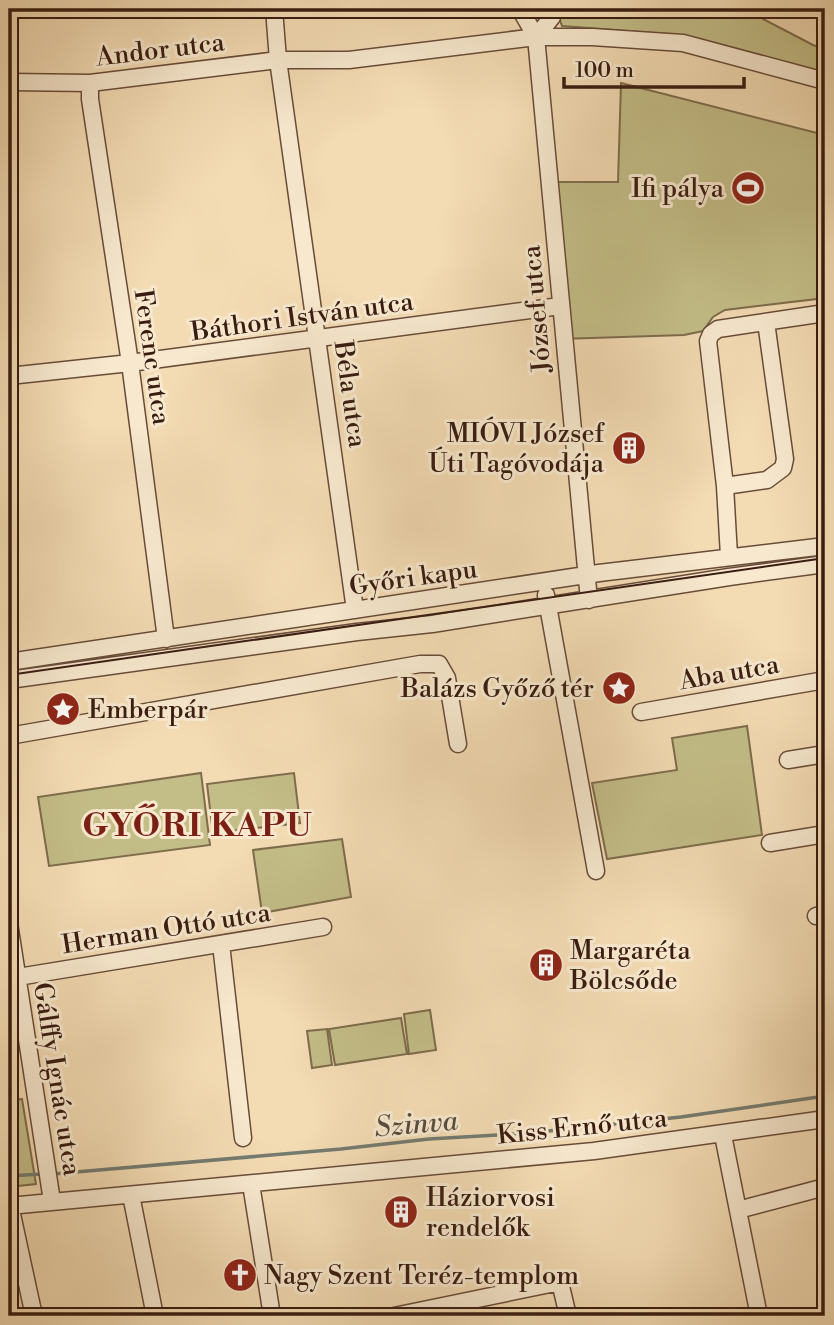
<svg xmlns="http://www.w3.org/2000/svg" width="834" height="1325" font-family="'Libre Bodoni',serif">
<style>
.green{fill:#c3bd87;stroke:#7e6c4c;stroke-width:2}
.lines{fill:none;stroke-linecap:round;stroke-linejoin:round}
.stream{stroke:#747b70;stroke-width:3.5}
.minor-casing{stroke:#684c3a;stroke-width:19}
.minor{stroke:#f7e8ce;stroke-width:16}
.tram{stroke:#391c11;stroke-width:2}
.labels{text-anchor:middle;stroke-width:6;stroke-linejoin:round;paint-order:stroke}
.street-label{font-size:26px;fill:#391c11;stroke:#f7e8ce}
.poi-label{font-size:26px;fill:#391c11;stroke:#f7e8ce;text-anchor:start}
.water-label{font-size:28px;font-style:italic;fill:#564c40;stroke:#f7e8ce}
.district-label{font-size:33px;font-weight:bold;letter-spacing:2px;fill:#7a1f14;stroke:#f7e8ce}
</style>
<rect width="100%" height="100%" fill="#f3dbb3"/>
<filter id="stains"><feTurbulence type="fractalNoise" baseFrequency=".00286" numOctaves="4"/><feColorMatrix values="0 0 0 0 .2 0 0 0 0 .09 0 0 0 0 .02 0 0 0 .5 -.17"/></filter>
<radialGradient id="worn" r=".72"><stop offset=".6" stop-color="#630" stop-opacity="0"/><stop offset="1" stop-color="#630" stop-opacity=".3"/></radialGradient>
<path class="green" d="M556,9H757L763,19L813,45L825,49V73L667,34L562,26Z
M621,83L825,135V298L725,310L713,317L703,331L684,335L561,339L543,182H618Z
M747,726L762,835L607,859L592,783L677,770L672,738Z
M201,773L210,845L49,866L38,797Z
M294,773L300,823L213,833L207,784Z
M342,839L351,897L262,913L253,850Z
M430,1010L436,1050L409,1054L404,1014Z
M401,1018L407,1054L335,1065L329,1029Z
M327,1029L332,1065L312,1068L307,1031Z
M22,1099L36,1184L9,1187V1101Z"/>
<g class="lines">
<path class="stream" d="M53,1174L341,1149L429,1139L529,1133L681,1117L825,1096
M9,1176L42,1174"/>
<g class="minor-casing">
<path id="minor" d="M274,9L278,60L355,610
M520,9L536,37L589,600
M536,37L552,17L555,9
M9,82L90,83L278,60H349L536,37H592L683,43L825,81
M90,83V99L130,363L166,639
M9,376L130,363L560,306
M725,486L767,480L783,468L785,459L766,322
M729,556L725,486L708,341L711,334L718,329L825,313
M546,595L596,871
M9,662L599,573L825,546
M9,680L357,632L432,624L729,577L825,564
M641,712L825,680
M9,736L420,664H439L447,678L458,744
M788,760L825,754
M770,843L825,834
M816,916L825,914
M9,923L52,1201
M221,944L243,1138
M18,977L323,927
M723,1135L759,1316
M251,1184L272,1316
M131,1195L155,1316
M10,1205L34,1316
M9,1206L594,1151L825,1119
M738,1210L825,1187
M394,1316L560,1282L568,1316"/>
</g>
<use href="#minor" class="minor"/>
<path class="tram" d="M9,675L825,558"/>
</g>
<defs>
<g id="stadium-disc" transform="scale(1.75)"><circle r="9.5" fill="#8f2418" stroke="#f7e8ce"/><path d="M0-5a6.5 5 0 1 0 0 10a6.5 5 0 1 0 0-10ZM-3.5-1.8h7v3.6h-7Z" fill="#fff"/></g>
<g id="building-disc" transform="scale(1.75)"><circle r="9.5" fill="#8f2418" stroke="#f7e8ce"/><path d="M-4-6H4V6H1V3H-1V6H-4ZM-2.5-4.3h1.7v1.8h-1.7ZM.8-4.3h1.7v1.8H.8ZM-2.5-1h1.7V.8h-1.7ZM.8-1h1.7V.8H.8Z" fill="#fff"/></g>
<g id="sight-disc" transform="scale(1.75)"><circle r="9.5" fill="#8f2418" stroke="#f7e8ce"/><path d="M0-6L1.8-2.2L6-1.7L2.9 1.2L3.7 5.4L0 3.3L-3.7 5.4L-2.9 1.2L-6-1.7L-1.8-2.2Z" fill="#fff"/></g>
<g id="church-disc" transform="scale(1.75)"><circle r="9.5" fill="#8f2418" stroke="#f7e8ce"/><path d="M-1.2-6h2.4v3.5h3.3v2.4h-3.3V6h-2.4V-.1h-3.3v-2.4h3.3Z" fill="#fff"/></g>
</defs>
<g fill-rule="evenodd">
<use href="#stadium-disc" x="748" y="188"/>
<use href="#building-disc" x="629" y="448"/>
<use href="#sight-disc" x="619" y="688"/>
<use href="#sight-disc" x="63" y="709"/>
<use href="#building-disc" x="546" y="965"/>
<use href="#building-disc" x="401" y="1212"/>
<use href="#church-disc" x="240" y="1275"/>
</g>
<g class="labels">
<g class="street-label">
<text transform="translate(160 49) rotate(-7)" y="9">Andor utca</text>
<text transform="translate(536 309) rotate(-95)" y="9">József utca</text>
<text transform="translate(302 316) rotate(-8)" y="9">Báthori István utca</text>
<text transform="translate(153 357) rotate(82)" y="9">Ferenc utca</text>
<text transform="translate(351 394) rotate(82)" y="9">Béla utca</text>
<text transform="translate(413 577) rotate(-8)" y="9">Győri kapu</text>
<text transform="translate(729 672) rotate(-10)" y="9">Aba utca</text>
<text transform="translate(166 928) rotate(-9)" y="9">Herman Ottó utca</text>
<text transform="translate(58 1079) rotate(81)" y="9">Gálffy Ignác utca</text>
<text transform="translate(582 1126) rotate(-6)" y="9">Kiss Ernő utca</text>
</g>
<g class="poi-label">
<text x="724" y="197" text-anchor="end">Ifi pálya</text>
<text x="604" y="442" text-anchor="end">MIÓVI József<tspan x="604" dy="30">Úti Tagóvodája</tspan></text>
<text x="594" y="697" text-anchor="end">Balázs Győző tér</text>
<text x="88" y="718">Emberpár</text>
<text x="570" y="959">Margaréta<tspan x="570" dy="30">Bölcsőde</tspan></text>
<text x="426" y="1206">Háziorvosi<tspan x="426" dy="30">rendelők</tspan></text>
<text x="264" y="1284">Nagy Szent Teréz-templom</text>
</g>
<g class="water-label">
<text transform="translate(416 1123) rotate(-5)" y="10">Szinva</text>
</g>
<g class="district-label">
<text x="198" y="836">GYŐRI KAPU</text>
</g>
</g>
<rect width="834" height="1325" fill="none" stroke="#f3dbb3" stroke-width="35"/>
<rect x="10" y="10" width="813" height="1304" fill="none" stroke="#391c11" stroke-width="3.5"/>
<rect x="18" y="18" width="799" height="1290" fill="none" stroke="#391c11" stroke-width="2"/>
<path d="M564 77v10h180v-10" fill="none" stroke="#391c11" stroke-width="3.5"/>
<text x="575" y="77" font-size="21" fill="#391c11" stroke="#f7e8ce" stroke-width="5" paint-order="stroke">100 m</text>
<rect width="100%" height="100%" filter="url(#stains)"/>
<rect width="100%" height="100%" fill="url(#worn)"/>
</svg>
